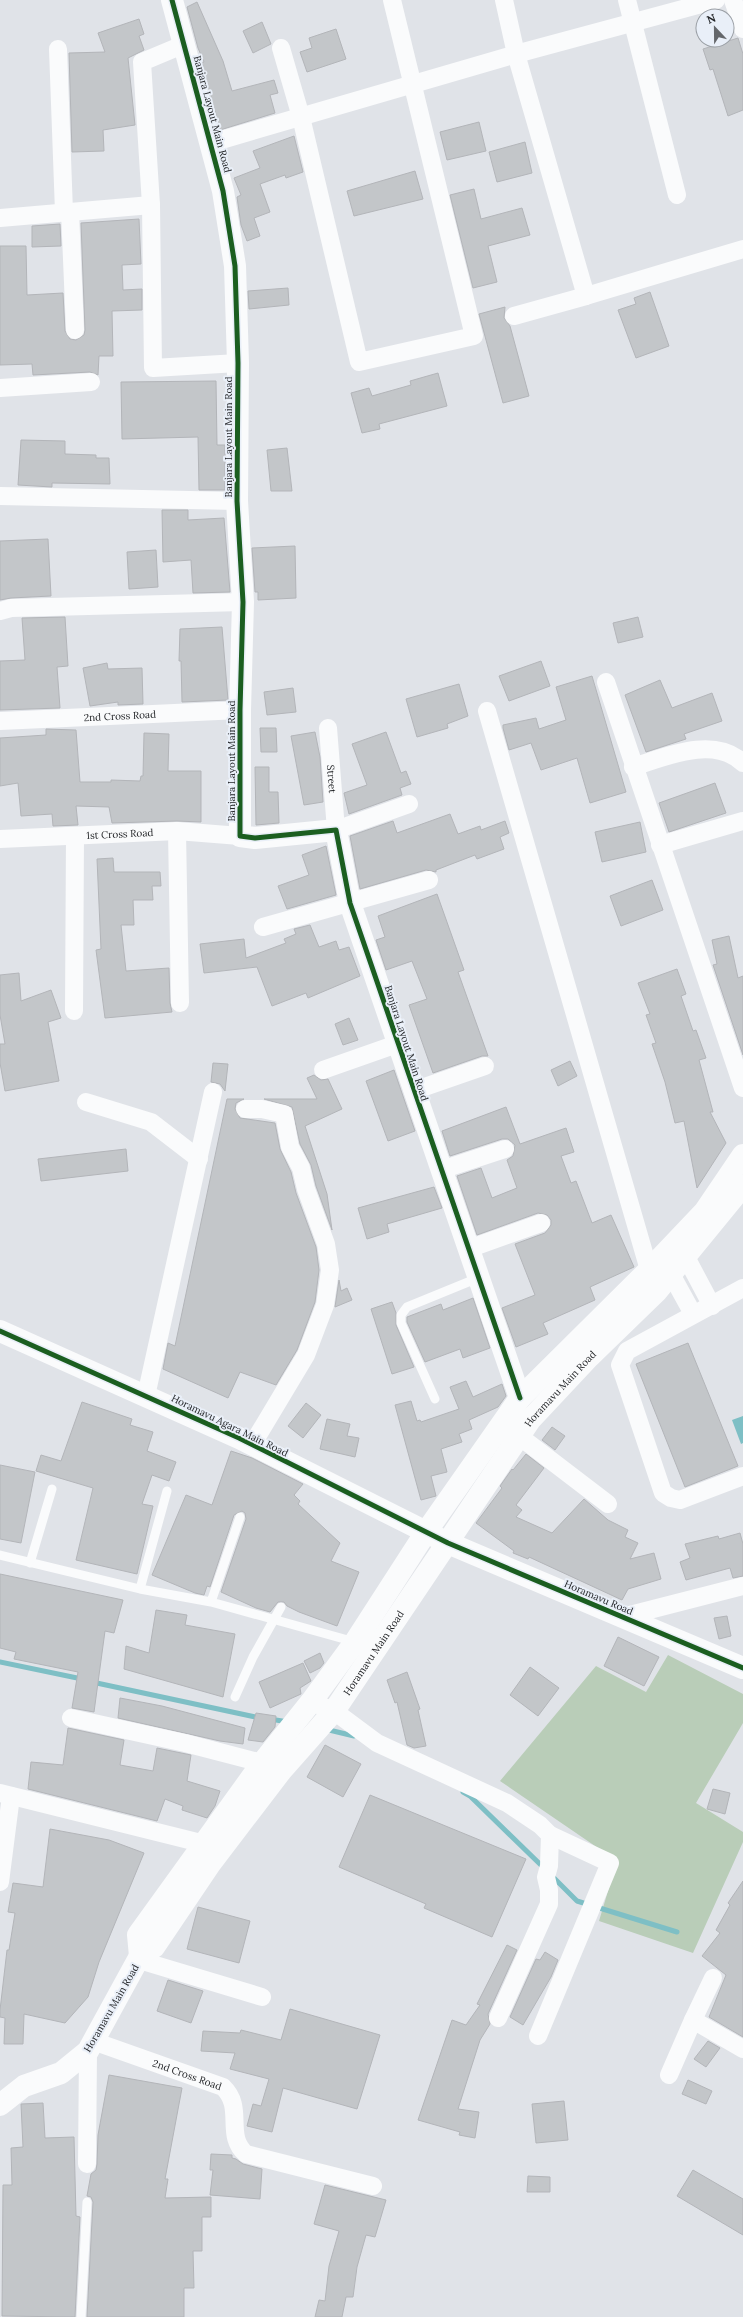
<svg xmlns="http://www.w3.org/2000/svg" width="743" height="2317" font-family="Lora,serif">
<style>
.green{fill:#b9cdb8}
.water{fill:#7ebfc5}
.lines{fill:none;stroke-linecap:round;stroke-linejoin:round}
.stream{stroke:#7ebfc5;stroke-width:5}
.building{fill:#c3c6c9;stroke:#b3b5b9}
.lane{stroke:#fafbfc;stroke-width:9}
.street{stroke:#fafbfc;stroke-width:18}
.secondary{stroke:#fafbfc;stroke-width:22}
.cycleway-casing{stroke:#e9eff8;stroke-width:8}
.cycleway{stroke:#1b5e20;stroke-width:5}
.labels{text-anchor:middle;stroke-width:4;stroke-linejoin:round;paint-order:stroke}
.street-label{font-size:10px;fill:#222427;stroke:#e9eff8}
</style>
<rect width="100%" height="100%" fill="#e0e3e8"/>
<path class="green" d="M668,1655L743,1694V1723L696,1803L743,1832V1842L693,1953L599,1921L617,1861L500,1781L596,1666L646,1692Z"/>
<path class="water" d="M743,1416V1443L741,1444L732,1420Z"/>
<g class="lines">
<path class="stream" d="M0,1662L82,1679
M92,1682L260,1718
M270,1719L288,1722
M325,1729L354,1736
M463,1792L470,1796L544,1868
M551,1875L577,1901L677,1932"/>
</g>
<path class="building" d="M197,2L223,61L232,91L274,80L278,93L270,95L275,113L220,130L202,63L204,62L198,48L187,7Z
M139,19L144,34L139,36L144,50L128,58L135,125L103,130L104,151L72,152L69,53L105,52L98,33Z
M262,22L271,44L253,53L243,31Z
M336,29L346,59L307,72L300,52L312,48L309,38Z
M738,38L743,54V110L728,116L713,69L710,70L703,49Z
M479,122L486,151L447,160L440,132Z
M294,136L303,172L286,178L285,175L260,184L270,212L254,218L260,236L247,241L241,225L237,197L241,195L234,178L260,168L253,151Z
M525,142L532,173L497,182L489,152Z
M415,171L423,199L354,216L347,191Z
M474,189L481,219L522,208L530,235L488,246L497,282L473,288L450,195Z
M139,219L141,264L122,265L123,290L142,289V310L112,311L113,356H99L98,375L90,372L33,375L32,364L0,365V246H26L27,295L63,293L65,331L70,339L76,340L84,335L85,330L81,223Z
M60,224L61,246L32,247V226Z
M288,288L289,305L249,309L248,291Z
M650,292L669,346L636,358L618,310L636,304L634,298Z
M505,307L504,318L510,326L529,396L503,403L479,314Z
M438,373L447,406L379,424L380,429L362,433L351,393L369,388L372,396L411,385L410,381Z
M216,381L217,445H225V490H199L198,437L122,439L121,382Z
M21,440L65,441V454L96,455V458H109L110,484L52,483V487L18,485Z
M287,448L292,491H271L267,450Z
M162,510H188V520L224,518L230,592L193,593L191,560L163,562Z
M48,539L51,596L11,598L0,600V541Z
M295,546L296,598L258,600V592H255L252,548Z
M156,550L158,587L129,589L127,552Z
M65,617L68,666L57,667L60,708L0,710V661L25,660L22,618Z
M638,617L643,637L618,643L613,623Z
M222,627L228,700L182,702L181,661H179L180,629Z
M541,661L550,686L509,701L499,676Z
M107,663L108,669L142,668L143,704L118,705V702L90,706L83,668Z
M592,676L626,792L590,803L577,758L541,770L531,743L509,750L503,728V725L536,718L539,729L566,720L556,687Z
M660,680L672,708L712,693L722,721L684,734L686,739L646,752L625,695Z
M459,684L468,716L447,724L448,728L417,737L406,699Z
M293,688L296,712L267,715L264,692Z
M260,728H276L277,752H261Z
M46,729L76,730L80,782H111V780L140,781L141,776H143L144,733L169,734L168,771H201V822L177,821L112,823L109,807L76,806L78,825L53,826L52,814L21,816L18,783L0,786V738L46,735Z
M315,732L320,757L323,802L304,805L291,736Z
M386,732L401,773L406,771L411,784L400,788L402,795L349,814L344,793L367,785L352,744Z
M255,767H269V792H278L279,823L256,825Z
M715,783L726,813L669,832L659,803Z
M450,814L458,834L480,826L481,830L505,821L509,833L500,837L504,849L477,859L475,855L436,870V872L426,870L360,889L350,836L393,821L397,833Z
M640,822L646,852L602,862L595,832Z
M326,846L336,895L287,909L278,886L309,875L302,855Z
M113,858L114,872H160L161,886H152L153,900H133L134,925H121L126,971L169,968L170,1003L172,1012L105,1018L96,950L101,949L97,859Z
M652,880L663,910L621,926L610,896Z
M437,894L464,970L458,972L488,1056H482L433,1073L409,1005L427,999L412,961L386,970L376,940L385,937L378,916Z
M310,925L319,947L336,941L339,950L349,947L360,976L308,998L306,993L272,1006L257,967L204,973L200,944L244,939L246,958L286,943L284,939L296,934L294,929Z
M729,936L738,978L743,976V1055L713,965L717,964L712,940Z
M677,969L686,994L681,996L693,1031L696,1030L706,1058L699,1060L713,1112H710L726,1143L697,1188L684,1121L675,1123L665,1082L652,1044L656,1043L646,1015L650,1014L638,983Z
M19,973L21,1001L51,990L61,1018L48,1022L59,1081L5,1091L0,1063V1044H5L0,1015V975Z
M349,1018L358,1040L343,1045L335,1024Z
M570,1061L577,1076L558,1086L551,1070Z
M213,1063L228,1064L225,1091L220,1084L211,1082Z
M394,1070L415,1131L388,1141L366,1081Z
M314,1075L321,1080L328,1079L342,1109L305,1126L327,1194L332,1230L316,1186L311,1165L300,1144L292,1107L264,1099H317L307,1078Z
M227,1099H244L236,1103L235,1109L240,1118L275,1123L280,1149L291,1172L296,1193L316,1247L319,1270L315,1302L297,1350L276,1385L240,1372L228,1398L163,1369L168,1343L175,1346Z
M506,1107L520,1144L566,1128L574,1152L561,1156L571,1183L576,1181L592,1223L611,1215L634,1267L590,1287L595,1300L543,1323L548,1334L516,1347L502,1308L535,1295L515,1244L545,1233L551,1225V1220L547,1215L538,1213L477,1235L457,1176L481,1168L492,1198L517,1188L507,1160L513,1156L515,1145L508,1139H502L450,1156L442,1131Z
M126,1149L128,1171L41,1181L38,1159Z
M434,1187L442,1208L387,1224L389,1232L367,1239L358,1208Z
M339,1280L341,1291L347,1288L352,1300L335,1307Z
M473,1298L490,1348L463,1358L460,1349L425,1362L407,1322V1317L441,1304L443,1310Z
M392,1302L396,1313V1325L414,1367L392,1374L371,1309Z
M688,1343L738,1466L685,1487L636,1364Z
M466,1381L473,1397L502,1384L506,1396L498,1407L469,1420L472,1429L459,1434L462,1442L441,1449L447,1472L431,1476L436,1496L421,1500L395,1405L411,1401L417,1421L420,1420L421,1422L459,1409L450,1387Z
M82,1402L132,1419L130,1425L153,1432L147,1451L176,1462L169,1481L152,1475L142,1504L153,1506L137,1574L76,1560L93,1488L36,1471L41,1455L61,1461Z
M306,1403L321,1415L303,1438L288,1426Z
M327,1419L350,1424L347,1436L359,1438L355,1457L320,1449Z
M552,1427L565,1436L555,1450L542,1440Z
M231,1451L252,1458L303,1484L294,1495L300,1501L298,1504L340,1543L331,1561L359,1572L337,1626L299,1612L287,1606L284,1602H278L270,1612L256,1608L221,1592L246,1519L245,1513L242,1511L234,1515L210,1587L207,1586L204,1595L195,1593L152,1575L186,1495L212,1505Z
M526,1454L544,1468L516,1505L522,1510L516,1517L552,1533L584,1499L608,1520L628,1530L625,1537L638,1543L630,1559L654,1553L661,1579L628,1589L622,1600L529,1557L528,1559L513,1553L514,1551L476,1523L502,1488L500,1486L512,1469L513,1470Z
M0,1465L35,1472L21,1543L0,1539Z
M740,1533L743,1544V1576L733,1578L730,1568L686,1580L680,1562L690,1558L685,1544L718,1536L719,1539Z
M0,1574L123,1600L114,1633L105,1631L94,1712L72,1708L78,1672L14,1659L16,1652L0,1648Z
M156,1610L187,1615L185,1625L235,1634L223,1697L124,1669L126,1646L149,1653Z
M727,1616L731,1636L719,1639L714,1618Z
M618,1637L659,1657L644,1686L604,1666Z
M320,1653L324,1663L320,1668L310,1673L304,1661Z
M303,1663L311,1681L300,1688L301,1694L270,1708L259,1682Z
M530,1667L559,1688L538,1716L510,1695Z
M407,1672L420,1709L418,1710L426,1746L414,1748L407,1745L397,1702L395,1703L387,1680Z
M120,1698L162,1706L245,1728L243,1744L220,1741L118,1718Z
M256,1713L276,1716L275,1727L263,1742L248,1740Z
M68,1728L124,1740L120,1765L153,1771L157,1748L191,1755L187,1781L220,1791L215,1806L207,1818L182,1810L183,1806L165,1799L157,1821L28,1789L31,1762L63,1765Z
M325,1745L361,1764L343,1797L307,1777Z
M713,1789L730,1793L725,1814L707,1809Z
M370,1795L526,1859L492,1937L424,1908L426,1904L339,1867Z
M50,1829L109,1840L144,1853L99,1962L88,1997L65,2023L24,2014L23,2044H4L5,2018L0,2017V2010L7,1950H9L15,1913L8,1912L13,1883L43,1887Z
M743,1881V2037L709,2017L726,1975L702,1956L720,1933L716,1930L730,1905L728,1903Z
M198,1907L250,1921L239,1963L187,1949Z
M507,1945L517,1950L488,2014L490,2024L480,2040L458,2109L479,2112L475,2138L459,2135L460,2132L418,2120L452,2020L466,2025L480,2005L477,2004Z
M545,1952L558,1960L551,1977L523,2025L510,2017L536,1959L540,1960Z
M168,1980L203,1991L191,2023L157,2011Z
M290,2009L380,2035L357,2109L283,2088L272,2132L247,2126L253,2104L261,2106L269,2079L230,2069L235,2053L201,2051L203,2031L240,2033L241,2030L281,2040Z
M708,2041L720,2048L706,2067L694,2059Z
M109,2075L182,2088L165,2179H168L165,2198L211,2197V2217H202V2251H193L194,2288H184V2317H87L93,2202L91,2197L87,2196L91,2174L96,2170L97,2164L98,2135Z
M688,2080L712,2091L706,2104L682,2094Z
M564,2101L568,2140L536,2143L532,2104Z
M43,2103L45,2138L74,2137L76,2216L80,2217L75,2317L2,2316L3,2185H12L11,2148L23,2147L21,2104Z
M211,2154L232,2155V2158L236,2159L243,2164L262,2169L260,2199L210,2195L213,2170H210Z
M693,2170L743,2199V2235L677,2196Z
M528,2176L550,2177V2192H527Z
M325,2185L386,2200L375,2237L366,2235L357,2267L353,2297H346L342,2317H315L319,2300L325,2301L329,2266L339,2231L314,2224Z"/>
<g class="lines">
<path class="lane" d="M435,1399L401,1323V1315L407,1307L478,1278
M0,1555L140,1589L211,1602L355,1642
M30,1563L52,1489
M140,1589L167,1491
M211,1602L240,1517
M235,1697L253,1657L281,1607
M81,2317L87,2202"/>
<g class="street">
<path d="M504,0L516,54L586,296L743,249"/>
<path d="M627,0L677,195"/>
<path d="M733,0L743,29"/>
<path d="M185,44L142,62L151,205L153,368L238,363"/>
<path d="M281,48L301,117L359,362L474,336L392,0"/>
<path d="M58,49L64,212"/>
<path d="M211,143L516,54L716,0"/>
<path d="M70,212L75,330"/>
<path d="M0,218L151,205"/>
<path d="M514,316L586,296"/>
<path d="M0,388L91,382"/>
<path d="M0,496L237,501"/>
<path d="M0,611L11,608L243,602"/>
<path d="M606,682L743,1088"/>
<path d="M487,711L649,1270"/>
<path id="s1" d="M0,721L240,710"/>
<path id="s2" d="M328,728L336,830L409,804"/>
<path d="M633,767C665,757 714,735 743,763"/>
<path d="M177,831L180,1003"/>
<path id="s3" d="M0,839L177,831L240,836"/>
<path d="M660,845L743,821"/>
<path d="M263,927L429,880"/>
<path d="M74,1011L75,836"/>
<path d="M323,1070L397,1044"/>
<path d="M413,1091L485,1066"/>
<path d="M86,1102L151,1122L199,1159"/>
<path d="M245,1109H262L284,1114L290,1147L301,1168L306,1189L326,1244L330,1270L325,1305L306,1355L252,1445"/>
<path d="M441,1170L505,1149"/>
<path d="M468,1249L541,1223"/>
<path d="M686,1257L712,1306"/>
<path d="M671,1274L693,1314"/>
<path d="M743,1288L627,1351L620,1365L663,1493L671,1498L680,1500L743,1476"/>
<path d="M146,1396L213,1092"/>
<path d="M519,1436L608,1504"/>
<path d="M622,1617L743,1586"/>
<path d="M311,1702L334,1711L377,1743L507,1803L540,1825L550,1835L549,1866L546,1877L549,1890V1904L498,2018"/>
<path d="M71,1718L185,1743L262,1763"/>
<path d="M0,1793L205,1844"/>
<path d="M0,1882L11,1796"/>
<path d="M139,1960L262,1997"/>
<path d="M693,2020L713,1978"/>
<path d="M538,2036L610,1863L550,1835"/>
<path id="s4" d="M93,2041L223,2087C245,2108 224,2135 246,2154L373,2186"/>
<path d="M669,2075L693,2020L743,2049"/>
<path d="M87,2164L88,2051"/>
</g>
<g class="secondary">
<path d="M172,0L223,191L235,266L238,363L237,501L243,602L240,710V836L255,838L336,830L350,903L520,1398"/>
<path d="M0,1331L239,1438L448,1543L743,1668"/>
<path d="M140,1956L138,1935L262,1763L311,1702L355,1642L426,1532L520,1398L649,1270L705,1211L743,1155"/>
<path id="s5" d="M0,2105L24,2086L61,2073L88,2051L140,1956L154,1947L210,1864L281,1771L334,1711L530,1420L589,1357L657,1291L743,1186"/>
</g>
<g class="cycleway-casing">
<path id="cycleway" d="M172,0L223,191L235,266L238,363L237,501L243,602L240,710V836L255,838L336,830L350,903L520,1398
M0,1331L239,1438L448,1543L743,1668"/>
</g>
<use href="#cycleway" class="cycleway"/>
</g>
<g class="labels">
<g class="street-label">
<text transform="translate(213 114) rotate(75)" y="4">Banjara Layout Main Road</text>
<text transform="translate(228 437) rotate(-90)" y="4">Banjara Layout Main Road</text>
<text dy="4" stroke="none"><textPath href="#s1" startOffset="120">2nd Cross Road</textPath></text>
<text transform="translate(231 761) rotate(-90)" y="4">Banjara Layout Main Road</text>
<text dy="4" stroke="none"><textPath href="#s2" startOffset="51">Street</textPath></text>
<text dy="4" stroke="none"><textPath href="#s3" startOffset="120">1st Cross Road</textPath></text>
<text transform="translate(407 1043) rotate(72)" y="4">Banjara Layout Main Road</text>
<text dy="4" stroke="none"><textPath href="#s5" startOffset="921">Horamavu Main Road</textPath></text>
<text transform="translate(230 1425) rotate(26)" y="4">Horamavu Agara Main Road</text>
<text transform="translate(599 1597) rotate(23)" y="4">Horamavu Road</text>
<text dy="4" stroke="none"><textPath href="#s5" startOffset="597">Horamavu Main Road</textPath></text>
<text transform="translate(111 2008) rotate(-60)" y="4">Horamavu Main Road</text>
<text dy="4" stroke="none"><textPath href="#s4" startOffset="100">2nd Cross Road</textPath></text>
</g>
</g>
<g transform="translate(715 28) rotate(338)"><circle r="19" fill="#e9eff8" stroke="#999ea4"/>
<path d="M0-3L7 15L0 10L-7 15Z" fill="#64676b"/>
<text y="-6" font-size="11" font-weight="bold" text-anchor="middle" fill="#222427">N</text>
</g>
</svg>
